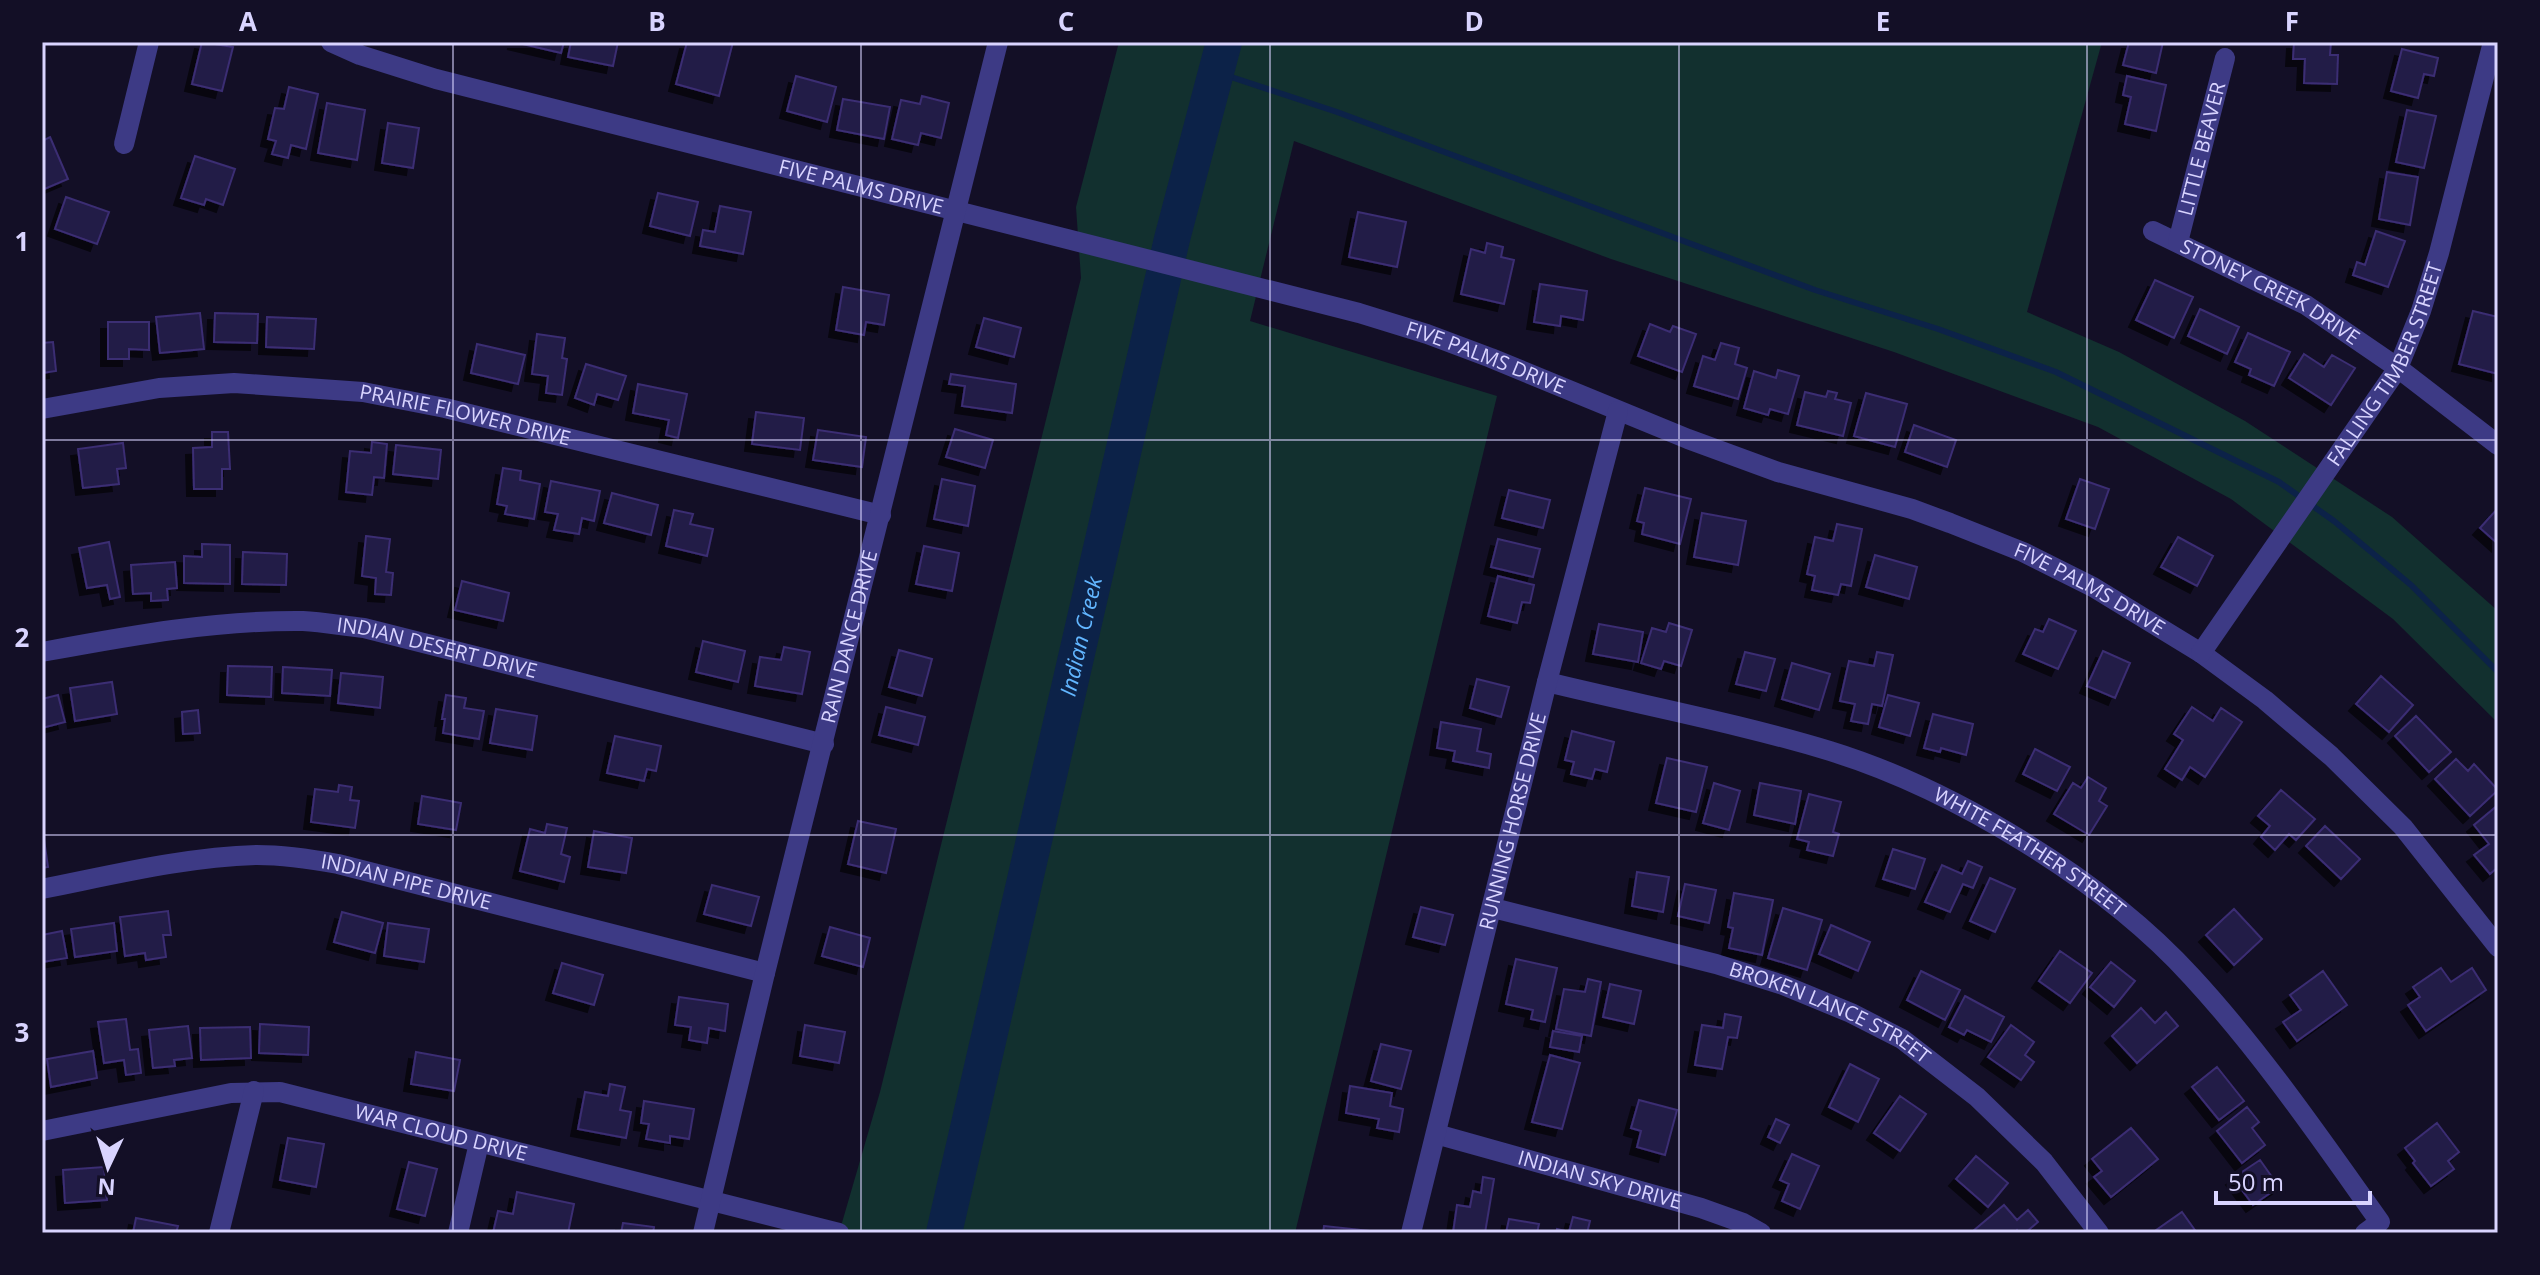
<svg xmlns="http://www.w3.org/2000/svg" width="2540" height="1275" font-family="'Open Sans',sans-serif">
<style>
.green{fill:#12302f}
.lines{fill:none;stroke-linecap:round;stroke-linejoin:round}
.stream{stroke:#0c2248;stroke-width:6}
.river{stroke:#0c2248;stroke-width:36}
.building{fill:#241b47;stroke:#3b2d73;stroke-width:2;filter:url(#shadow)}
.minor{stroke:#3d3a85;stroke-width:20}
.grid{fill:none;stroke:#d9d4ff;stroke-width:2;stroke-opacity:0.55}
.labels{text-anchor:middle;stroke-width:7;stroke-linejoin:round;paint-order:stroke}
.street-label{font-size:20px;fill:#d9d4ff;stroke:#130f26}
.water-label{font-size:22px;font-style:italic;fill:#62b6ff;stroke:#130f26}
.neatline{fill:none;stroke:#d9d4ff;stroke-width:3}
.grid-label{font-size:26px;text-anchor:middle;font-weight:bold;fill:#d9d4ff}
</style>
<defs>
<filter id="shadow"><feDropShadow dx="-7" dy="7" stdDeviation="0" flood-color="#0009"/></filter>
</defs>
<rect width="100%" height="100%" fill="#130f26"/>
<path class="green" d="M1119,42H2102L2027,312L2119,352L2245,421L2392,517L2498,611V723L2393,619L2231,499L2098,427L1894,352L1611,259L1294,141L1250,321L1497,396L1295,1233H839L880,1092L1081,278L1076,207Z"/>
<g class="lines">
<path class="stream" d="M1216,72L1337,112L1815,290L1938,329L2056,372L2279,482L2334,521L2411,585L2498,672"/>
<path class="river" id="s1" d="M944,1233L1172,239L1224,42"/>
</g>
<path class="building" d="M202,42L233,47L222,91L192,84Z
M514,42H564L561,53Z
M571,42H618L613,66L568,57Z
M687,42L705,44L706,42H733L719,96L676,84Z
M2129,42H2163L2156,73L2123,65Z
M2294,42H2331L2330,55H2338L2337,84L2304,83L2305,59H2293Z
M2402,49L2438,58L2434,76L2424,74L2418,98L2391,91Z
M796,76L836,87L827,122L787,111Z
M2127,76L2166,85L2156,131L2125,124L2131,97L2123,95Z
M289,87L318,94L306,149L291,145L288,158L272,154L276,141L268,139L275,108L284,109Z
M922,96L949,103L941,138L921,133L918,145L892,139L901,100L920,104Z
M843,99L890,107L884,139L837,130Z
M327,103L365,110L357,160L318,153Z
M2407,110L2436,116L2424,168L2396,162Z
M388,123L419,128L413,168L382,163Z
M50,137L68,179L42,190V141Z
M195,156L235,169L223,205L206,199L204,205L181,198Z
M2387,172L2418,177L2410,225L2379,219Z
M658,193L698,202L690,236L650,226Z
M66,197L109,212L97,244L55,229Z
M720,206L751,212L743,254L700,246L703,230L715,232Z
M1358,212L1406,222L1397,267L1349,257Z
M2376,231L2405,241L2388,287L2353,275L2357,262L2365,265Z
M1487,243L1503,247L1501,257L1514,260L1504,304L1461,294L1471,249L1485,253Z
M2155,280L2193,297L2174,338L2136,320Z
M1540,284L1587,291L1583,320L1561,316L1560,326L1534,322Z
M843,287L889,295L884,325L866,322L864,335L836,330Z
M2200,309L2239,327L2227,354L2188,336Z
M2473,311L2498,317L2496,349H2498V374L2459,364Z
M200,313L204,349L160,353L156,317Z
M215,313L258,314L257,343L214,342Z
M267,317L316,319L314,349L266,347Z
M984,318L1021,328L1014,357L976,347Z
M108,322H149V350L129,349V359H108Z
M1650,324L1670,332L1673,326L1696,334L1682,372L1638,356Z
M2248,333L2290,352L2274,386L2249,375L2251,369L2235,362Z
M537,334L565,338L562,358L567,359L562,395L546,393L548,376L532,374Z
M53,342L56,371L42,373V343Z
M1721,343L1739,348L1735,364L1747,368L1738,399L1694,386L1703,356L1715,360Z
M477,344L525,355L518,384L471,373Z
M2304,354L2324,367L2332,355L2355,368L2331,405L2289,378Z
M586,364L626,376L618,400L597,394L594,405L575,398Z
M1778,370L1799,376L1788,414L1770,409L1768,415L1744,408L1754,371L1776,378Z
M951,374L1016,384L1012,413L962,406L965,386L949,384Z
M638,384L687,394L678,438L666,435L669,420L633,413Z
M1828,391L1837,393L1835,399L1851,403L1843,436L1797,425L1805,392L1826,397Z
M1866,393L1907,404L1895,447L1854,436Z
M756,412L804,418L800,450L752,444Z
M1914,425L1956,440L1947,467L1905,452Z
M955,429L993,440L985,468L946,457Z
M818,430L866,437L862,467L813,460Z
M212,432H228L230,469H222V489H194L193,448L212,447Z
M372,442L387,444L384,478L374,477L372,495L346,492L350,451L371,453Z
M123,443L126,468L117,469L119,484L83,488L78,449Z
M396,445L441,450L438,479L393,474Z
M503,468L521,471L520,480L540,484L534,519L505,514L507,506L497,504Z
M942,479L975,486L968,526L934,519Z
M2080,479L2109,489L2095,529L2066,519Z
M551,481L600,491L594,521L582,518L579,534L554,530L558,514L545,512Z
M1645,488L1691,499L1680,544L1642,534L1644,523L1637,521Z
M1509,490L1550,500L1543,528L1502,518Z
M612,493L658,505L651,535L604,523Z
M2498,508V544L2480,528Z
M674,510L693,514L690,524L713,529L707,556L666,546Z
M1702,513L1746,521L1738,565L1694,557Z
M1837,524L1862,529L1851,586L1841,584L1838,595L1812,590L1815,576L1807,574L1815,537L1833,541Z
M366,536L390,539L386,572L393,573L391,595L375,594L376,578L362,576Z
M2178,537L2213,556L2197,586L2161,567Z
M1498,539L1540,549L1533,577L1491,567Z
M109,542L120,597L110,599L107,585L87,588L79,548Z
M202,544L230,545V584L184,583V556L202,557Z
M924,546L959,553L952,591L916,584Z
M243,552L287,554L286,585L242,584Z
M1875,555L1917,567L1909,599L1866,587Z
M175,562L177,588L167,589L168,600L151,601V593L133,594L131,565Z
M1498,576L1534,585L1530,603L1522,602L1517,623L1488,616Z
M462,581L509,593L503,621L455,610Z
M2049,619L2076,631L2058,669L2023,654L2035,629L2043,632Z
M1669,623L1692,630L1681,666L1664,661L1661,669L1641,663L1652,628L1666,632Z
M1599,624L1643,632L1638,662L1593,654Z
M703,641L745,651L738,682L696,672Z
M784,647L810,652L802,694L755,686L760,657L781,660Z
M899,650L932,659L922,696L889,687Z
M2103,651L2130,663L2115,698L2087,686Z
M1745,652L1775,659L1766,691L1736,684Z
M1877,652L1893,655L1882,706L1872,704L1868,724L1851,721L1855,704L1840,701L1849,661L1874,666Z
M1792,663L1830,674L1819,710L1782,699Z
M228,666L272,667L271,697L227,695Z
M283,667L332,670L330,696L282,693Z
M341,673L383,677L380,708L338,703Z
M2381,676L2413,705L2389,732L2356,704Z
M1477,679L1509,687L1501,717L1470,708Z
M112,682L117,714L75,721L70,688Z
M58,695L65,722L42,728V699Z
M446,695L466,698L464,708L484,711L479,739L443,733L445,719H442Z
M1888,695L1919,703L1910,736L1879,727Z
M886,707L925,717L918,745L879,735Z
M2192,707L2213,721L2221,708L2242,722L2205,777L2190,767L2182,780L2165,769L2183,740L2174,734Z
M496,709L537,716L532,750L490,743Z
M198,710L200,733L183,734L182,712Z
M1933,714L1973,724L1966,755L1941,748L1940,752L1924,748Z
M2416,716L2451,752L2429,772L2395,736Z
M1441,722L1481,729L1477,751L1491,754L1489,768L1453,761L1455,751L1437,748Z
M1572,731L1614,742L1607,772L1595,769L1592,779L1571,774L1574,762L1565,760Z
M615,736L661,746L656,771L647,769L644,781L607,773Z
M2035,749L2070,767L2057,791L2023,774Z
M1667,758L1707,767L1696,812L1656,803Z
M2456,759L2468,771L2474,764L2498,790L2470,816L2435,779Z
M2088,777L2106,788L2099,801L2107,806L2089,835L2054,814L2073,783L2081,788Z
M1714,783L1740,791L1729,830L1703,823Z
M1760,783L1801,791L1795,824L1754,815Z
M339,785L352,787L350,800L359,801L355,828L311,822L315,789L338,792Z
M2281,790L2315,819L2296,840L2289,834L2275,850L2261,837L2270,826L2258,816Z
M1809,794L1841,802L1833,832L1839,834L1833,856L1807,850L1809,842L1797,839Z
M422,796L461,803L456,830L418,824Z
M2498,805V867L2490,874L2474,855L2489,844L2474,825Z
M858,821L896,829L886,873L848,864Z
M547,824L567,828L561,854L570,857L564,882L520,871L530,829L545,833Z
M42,826L48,867L42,868Z
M2325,826L2360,859L2341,879L2306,846Z
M594,831L632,838L626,873L588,867Z
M1893,849L1925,859L1915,889L1883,879Z
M1968,861L1982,867L1973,888L1963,884L1950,912L1925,902L1942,865L1962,874Z
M1637,872L1669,877L1663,912L1632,906Z
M1990,878L2015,889L1995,932L1970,921Z
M1685,884L1716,890L1709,923L1678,916Z
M712,885L759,897L751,926L704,914Z
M1734,893L1773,900L1762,955L1729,948L1733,928L1728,927Z
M1421,907L1453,915L1445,945L1413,937Z
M1783,908L1822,920L1807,970L1768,958Z
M2234,909L2262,939L2234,965L2206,935Z
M168,911L171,935H163L166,957L146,960L145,953L125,956L120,917Z
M342,912L383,923L375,953L334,942Z
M114,923L117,951L75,957L71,929Z
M388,923L429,929L424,962L384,956Z
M1831,925L1870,942L1858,971L1819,954Z
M830,927L870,938L863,967L822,956Z
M62,931L67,958L42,962V935Z
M2060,951L2092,973L2070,1003L2039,981Z
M1516,959L1557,968L1545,1022L1531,1019L1533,1010L1506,1004Z
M2111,962L2135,981L2114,1007L2090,987Z
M562,963L603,975L594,1005L553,993Z
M2441,968L2451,982L2472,968L2486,990L2426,1031L2408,1005L2420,997L2413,987Z
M1921,971L1960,990L1945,1020L1907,1000Z
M2323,971L2347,1005L2297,1041L2283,1022L2301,1010L2290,995Z
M1588,979L1601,982L1591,1036L1556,1029L1564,989L1585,992Z
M1610,984L1641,991L1634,1024L1603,1017Z
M1965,996L2004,1017L1991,1042L1967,1030L1964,1035L1949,1027Z
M679,997L728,1004L725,1031L709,1028L707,1043L689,1040L691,1027L675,1025Z
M2141,1008L2155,1023L2166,1012L2178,1026L2137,1063L2112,1036Z
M1725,1014L1741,1017L1737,1038L1728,1037L1722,1069L1695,1065L1702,1025L1723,1028Z
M126,1019L130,1050L138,1049L141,1073L126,1075L124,1060L104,1063L98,1022Z
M260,1024L309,1027L308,1055L259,1053Z
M805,1025L845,1032L839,1063L800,1056Z
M2011,1025L2034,1042L2025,1055L2034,1062L2021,1080L1988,1057Z
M188,1026L192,1058L174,1060L175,1066L153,1068L149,1030Z
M250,1027L251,1058L201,1060L200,1028Z
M1553,1031L1582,1036L1579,1052L1550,1047Z
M1381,1044L1411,1051L1401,1089L1371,1081Z
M93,1051L97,1078L51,1087L47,1059Z
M416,1052L460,1060L454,1091L411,1084Z
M1550,1055L1580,1063L1562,1129L1532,1122Z
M1850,1064L1879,1079L1858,1122L1829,1107Z
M2217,1067L2244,1101L2219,1120L2192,1087Z
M610,1084L625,1087L620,1110L631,1112L626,1138L578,1129L585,1092L608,1096Z
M1350,1086L1392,1093L1390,1106L1403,1109L1399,1132L1377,1128L1379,1119L1346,1113Z
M1900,1096L1926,1114L1900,1151L1874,1133Z
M1639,1100L1677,1110L1665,1155L1637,1147L1641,1131L1631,1128Z
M644,1101L694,1109L689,1139L670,1136V1143L646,1139L649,1124L641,1123Z
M2247,1107L2259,1122L2252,1128L2265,1145L2242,1163L2217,1131Z
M1776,1119L1789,1125L1780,1143L1768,1137Z
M2437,1123L2459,1152L2448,1161L2454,1169L2431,1186L2413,1163L2415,1161L2405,1148Z
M2131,1128L2158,1159L2111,1197L2094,1177L2102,1171L2092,1159Z
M288,1138L324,1144L316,1187L280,1180Z
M1792,1154L1819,1166L1800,1209L1782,1201L1789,1184L1780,1180Z
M1976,1156L2008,1183L1988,1207L1956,1179Z
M2260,1160L2279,1187L2253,1205L2233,1178Z
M409,1162L437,1169L425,1216L397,1209Z
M104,1167L107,1200L65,1203L63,1170Z
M1483,1177L1494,1179L1485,1233H1453L1457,1205L1470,1207L1473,1191L1481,1193Z
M517,1192L574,1204L568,1233H493L498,1211L513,1214Z
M2004,1205L2017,1220L2028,1210L2038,1222L2025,1233H2019L2017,1230L2014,1233H1974L1973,1231Z
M2182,1212L2197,1233H2152Z
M1573,1217L1590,1221L1587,1233H1556L1557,1229L1569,1232Z
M136,1218L178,1226L176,1233H133Z
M1509,1219L1539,1224L1537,1233H1506Z
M623,1223L654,1227L653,1233H621Z
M1324,1226L1371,1231L1370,1233H1323Z"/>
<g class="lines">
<g class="minor">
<path id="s2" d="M331,42L360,55L436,79L1359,313L1427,334L1491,358L1688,439L1778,472L1912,509L1950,523L2023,552L2093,587L2201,653L2265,700L2331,756L2403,827L2498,947"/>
<path d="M124,144L149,42"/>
<path id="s3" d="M2153,231L2306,305L2398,368L2498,445"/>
<path id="s4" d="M2178,242L2225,58"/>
<path id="s5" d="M42,409L159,388L234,383L363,392L445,408L881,515"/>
<path id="s6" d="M42,652C129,636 214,620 303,621C323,622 344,626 364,628L824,744"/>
<path id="s7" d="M2201,653L2398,368L2421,311L2439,253L2493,42"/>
<path id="s8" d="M1547,682C1641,705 1738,723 1830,751C1953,789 2105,881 2192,977C2262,1053 2320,1138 2380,1222L2365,1233"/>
<path id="s9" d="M42,889C113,875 185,857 257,855C284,855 311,859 338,864L765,973"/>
<path id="s10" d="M1493,908L1716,964L1783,985L1851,1013L1902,1039L1977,1097L2044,1162L2099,1233"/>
<path id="s11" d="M42,1131L231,1093L280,1092L839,1233"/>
<path id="s12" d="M1436,1134L1701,1208L1743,1223L1761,1233"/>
<path d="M219,1233L254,1091"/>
<path d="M458,1233L479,1143"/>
<path id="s13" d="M703,1233L765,973L998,42"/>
<path id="s14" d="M1411,1233L1547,682L1618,411"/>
</g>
</g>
<path class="grid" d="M453,42V1233M861,42V1233M1270,42V1233M1679,42V1233M2087,42V1233M42,440H2498M42,835H2498"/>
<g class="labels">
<g class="street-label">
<text dy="7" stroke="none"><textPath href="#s4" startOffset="96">LITTLE BEAVER</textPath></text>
<text dy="7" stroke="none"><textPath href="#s2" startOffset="550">FIVE PALMS DRIVE</textPath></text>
<text dy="7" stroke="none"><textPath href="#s3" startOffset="132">STONEY CREEK DRIVE</textPath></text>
<text dy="7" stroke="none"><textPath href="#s2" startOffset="1198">FIVE PALMS DRIVE</textPath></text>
<text dy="7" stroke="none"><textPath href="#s7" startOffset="344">FALLING TIMBER STREET</textPath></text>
<text dy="7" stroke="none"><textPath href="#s5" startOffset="428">PRAIRIE FLOWER DRIVE</textPath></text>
<text dy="7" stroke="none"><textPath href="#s2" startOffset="1846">FIVE PALMS DRIVE</textPath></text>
<text dy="7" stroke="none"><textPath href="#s13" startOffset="614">RAIN DANCE DRIVE</textPath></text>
<text dy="7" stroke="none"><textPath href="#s6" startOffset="400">INDIAN DESERT DRIVE</textPath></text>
<text dy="7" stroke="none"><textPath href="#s14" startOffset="424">RUNNING HORSE DRIVE</textPath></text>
<text dy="7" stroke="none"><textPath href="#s8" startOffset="516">WHITE FEATHER STREET</textPath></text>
<text dy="7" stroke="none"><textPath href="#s9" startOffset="370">INDIAN PIPE DRIVE</textPath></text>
<text dy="7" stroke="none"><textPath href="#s10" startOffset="354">BROKEN LANCE STREET</textPath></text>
<text dy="7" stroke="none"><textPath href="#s11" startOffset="408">WAR CLOUD DRIVE</textPath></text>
<text dy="7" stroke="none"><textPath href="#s12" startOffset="170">INDIAN SKY DRIVE</textPath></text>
</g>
<g class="water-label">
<text dy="8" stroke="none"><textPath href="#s1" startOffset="612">Indian Creek</textPath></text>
</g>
</g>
<rect width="2540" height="1275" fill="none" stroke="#130f26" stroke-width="88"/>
<g transform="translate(108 1167) rotate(184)" stroke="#130f26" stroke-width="6" paint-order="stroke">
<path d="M0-6L14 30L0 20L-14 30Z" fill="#d9d4ff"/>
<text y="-12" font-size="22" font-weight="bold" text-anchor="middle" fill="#d9d4ff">N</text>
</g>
<path d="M2216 1191v12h154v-12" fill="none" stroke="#d9d4ff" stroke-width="4"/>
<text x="2228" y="1191" font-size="24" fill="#d9d4ff" stroke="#130f26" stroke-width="6" paint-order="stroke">50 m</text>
<rect x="44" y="44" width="2452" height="1187" class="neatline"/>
<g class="grid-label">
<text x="248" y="31">A</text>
<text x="657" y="31">B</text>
<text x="1066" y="31">C</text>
<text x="1474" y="31">D</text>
<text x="1883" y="31">E</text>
<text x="2292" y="31">F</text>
<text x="22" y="251">1</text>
<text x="22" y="647">2</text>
<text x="22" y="1042">3</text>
</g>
</svg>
